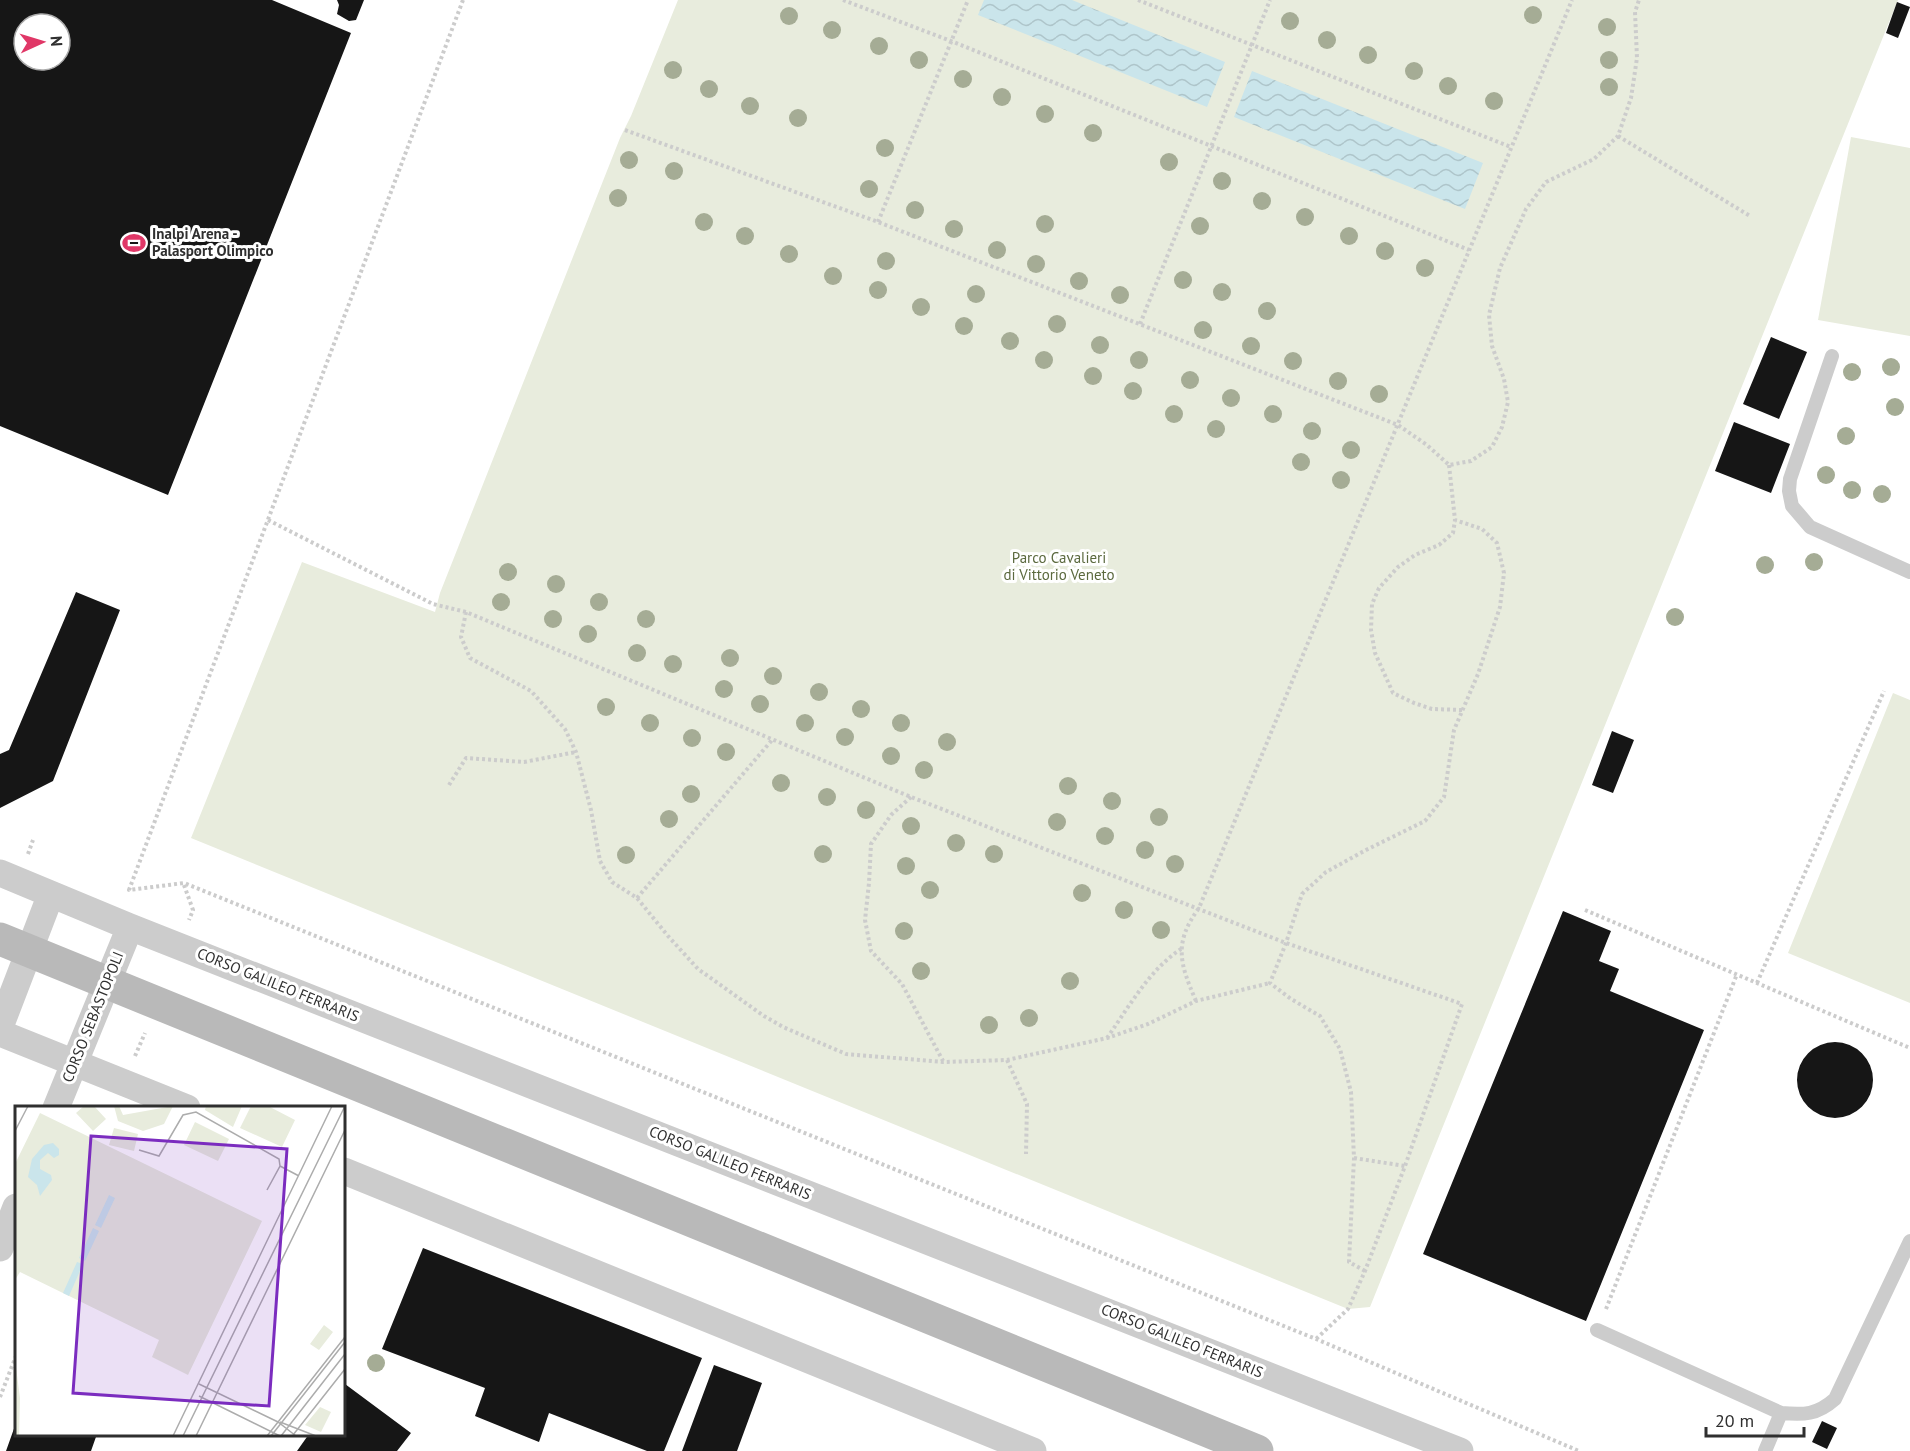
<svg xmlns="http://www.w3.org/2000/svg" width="1910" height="1451" font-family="'PT Sans',sans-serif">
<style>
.green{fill:#e8ecdd}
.water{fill:url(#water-waves)}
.building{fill:#161616;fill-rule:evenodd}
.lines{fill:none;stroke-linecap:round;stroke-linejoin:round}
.path{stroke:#ccc;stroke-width:4;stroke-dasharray:3 3;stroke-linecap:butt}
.service{stroke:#ccc;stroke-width:14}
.minor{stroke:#ccc;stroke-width:27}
.secondary{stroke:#b9b9b9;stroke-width:33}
.tree{fill:#a5ac95}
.labels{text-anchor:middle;stroke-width:6;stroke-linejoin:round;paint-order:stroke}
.poi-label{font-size:15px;font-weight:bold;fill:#2f2f2f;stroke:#fff;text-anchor:start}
.park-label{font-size:15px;fill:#5b693e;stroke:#fff}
.street-label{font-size:15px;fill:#2f2f2f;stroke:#fff}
.inset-road{fill:none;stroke:#acacac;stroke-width:1.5}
.view{fill:#7b2cbf;fill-opacity:0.15;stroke:#7b2cbf;stroke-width:3}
.inset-edge{fill:none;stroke:#2f2f2f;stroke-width:3}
</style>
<defs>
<pattern id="water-waves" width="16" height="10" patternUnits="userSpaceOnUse" patternTransform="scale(1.5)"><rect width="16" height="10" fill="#cae5eb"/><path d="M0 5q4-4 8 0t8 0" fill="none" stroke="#aec5ca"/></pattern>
</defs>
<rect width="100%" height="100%" fill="#fff"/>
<path class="green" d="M678,0H1898L1370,1307L1348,1309L191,838L302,562L435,612L440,593L620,138L631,116Z
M1851,137L1910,148V336L1818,320Z
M1893,693L1910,700V1003L1788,953Z"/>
<path class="water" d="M984,0H1072L1225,62L1207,107L978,15Z
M1252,71L1483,163L1465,209L1234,117Z"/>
<path class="building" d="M0,0H272L351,33L168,495L0,426ZM24,24H60V60H24Z
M337,0H364L356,20L349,21L337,14L339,5Z
M1897,2L1910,7L1898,38L1886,33Z
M1771,337L1807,352L1779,419L1743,404Z
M1734,422L1790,444L1771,493L1715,471Z
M76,592L120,610L53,781L0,808V754L9,750Z
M1612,731L1634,740L1613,793L1592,785Z
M1563,911L1611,931L1599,961L1619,969L1610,991L1704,1030L1586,1321L1423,1254Z
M1797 1080a38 38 0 1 1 76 0a38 38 0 1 1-76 0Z
M423,1248L702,1358L664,1451H647L549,1413L539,1442L475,1416L485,1388L382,1349Z
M714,1365L762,1383L737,1451H682Z
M345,1384L411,1433L397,1451H297L309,1434H344V1387Z
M1822,1421L1837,1428L1827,1449L1812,1442Z
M16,1423V1434H97L91,1451H6Z"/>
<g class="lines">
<path class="path" d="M463,0L129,890L184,883L1316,1339L1579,1451
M843,0L951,41L1469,250
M1138,0L1511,147
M625,130L878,222L1398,425L1427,445L1449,465L1471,461L1492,447L1502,427L1508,402L1504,379L1492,346L1489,315L1500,268L1526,209L1546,182L1594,159L1618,136L1631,98L1637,58L1635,12L1639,0
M1618,136L1750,216
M878,222L968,0
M1140,324L1270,0
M1449,465L1455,520L1453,533L1439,545L1415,555L1398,567L1379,588L1372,604L1371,630L1375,653L1393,693L1414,703L1432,709L1462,710
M268,520L433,604L466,612L911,797L1286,943L1462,1004L1405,1166L1365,1271L1348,1309L1316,1339
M466,612L461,637L470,658L531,691L565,729L576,752L591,810L600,861L612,882L637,898L668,936L698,969L764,1016L783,1027L846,1054L943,1062L1007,1060L1107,1038L1148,1024L1196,1001L1270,983
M449,785L466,758L524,762L576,752
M911,797L891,815L871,844L869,883L865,920L871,951L902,984L943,1061
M28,854L33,840
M184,885L193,910L189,920
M637,898L772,740
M1585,910L1910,1048
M1757,983L1884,691
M1196,1001C1180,964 1173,943 1199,908L1572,0
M1107,1038C1129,1007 1149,970 1181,949
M135,1056L145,1033
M1007,1060L1027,1104L1026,1154
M1354,1158L1405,1166
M1365,1271L1349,1262L1354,1158L1351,1092L1340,1049L1320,1016L1291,999L1270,983L1286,943L1302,894L1326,872L1366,850L1425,821L1444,797L1454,730L1478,674L1500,607L1504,573L1497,543L1482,529L1455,520
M1606,1309L1737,974
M0,1397L16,1356"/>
<path class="service" d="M1832,356L1790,479L1789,491L1792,506L1810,527L1910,572
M1597,1330L1781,1413C1804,1415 1817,1415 1835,1399L1910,1241
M1765,1451L1781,1413"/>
<path class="minor" d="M0,873L130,927L1460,1451
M0,1027L51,894
M0,1033L187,1108
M56,1108L130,927
M344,1171L1033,1451
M0,1248L16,1207"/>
<path class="secondary" d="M0,939L1257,1451"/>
</g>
<g class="tree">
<circle cx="1533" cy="15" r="9"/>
<circle cx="789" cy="16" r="9"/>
<circle cx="1290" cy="21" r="9"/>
<circle cx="1607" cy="27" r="9"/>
<circle cx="832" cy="30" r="9"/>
<circle cx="1327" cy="40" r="9"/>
<circle cx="879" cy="46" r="9"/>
<circle cx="1368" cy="55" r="9"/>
<circle cx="919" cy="60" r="9"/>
<circle cx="1609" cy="60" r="9"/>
<circle cx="673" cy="70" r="9"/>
<circle cx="1414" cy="71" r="9"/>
<circle cx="963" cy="79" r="9"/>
<circle cx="1448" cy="86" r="9"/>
<circle cx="1609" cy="87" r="9"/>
<circle cx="709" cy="89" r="9"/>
<circle cx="1002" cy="97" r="9"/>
<circle cx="1494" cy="101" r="9"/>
<circle cx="750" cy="106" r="9"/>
<circle cx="1045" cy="114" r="9"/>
<circle cx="798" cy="118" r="9"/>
<circle cx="1093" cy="133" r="9"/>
<circle cx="885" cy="148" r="9"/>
<circle cx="629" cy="160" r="9"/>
<circle cx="1169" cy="162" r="9"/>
<circle cx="674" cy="171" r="9"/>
<circle cx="1222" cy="181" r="9"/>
<circle cx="869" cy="189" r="9"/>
<circle cx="618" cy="198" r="9"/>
<circle cx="1262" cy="201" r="9"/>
<circle cx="915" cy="210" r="9"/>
<circle cx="1305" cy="217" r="9"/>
<circle cx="704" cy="222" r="9"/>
<circle cx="1045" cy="224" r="9"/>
<circle cx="1200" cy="226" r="9"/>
<circle cx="954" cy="229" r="9"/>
<circle cx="745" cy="236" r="9"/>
<circle cx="1349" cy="236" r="9"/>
<circle cx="997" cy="250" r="9"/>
<circle cx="1385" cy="251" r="9"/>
<circle cx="789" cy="254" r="9"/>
<circle cx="886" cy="261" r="9"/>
<circle cx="1036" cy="264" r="9"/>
<circle cx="1425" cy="268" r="9"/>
<circle cx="833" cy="276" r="9"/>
<circle cx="1183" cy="280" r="9"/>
<circle cx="1079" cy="281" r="9"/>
<circle cx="878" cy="290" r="9"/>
<circle cx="1222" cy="292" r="9"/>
<circle cx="976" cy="294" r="9"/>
<circle cx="1120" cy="295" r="9"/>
<circle cx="921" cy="307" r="9"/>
<circle cx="1267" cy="311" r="9"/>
<circle cx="1057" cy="324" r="9"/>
<circle cx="964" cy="326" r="9"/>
<circle cx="1203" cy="330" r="9"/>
<circle cx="1010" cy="341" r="9"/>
<circle cx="1100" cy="345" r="9"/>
<circle cx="1251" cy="346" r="9"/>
<circle cx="1044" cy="360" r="9"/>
<circle cx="1139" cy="360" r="9"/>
<circle cx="1293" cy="361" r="9"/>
<circle cx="1891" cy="367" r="9"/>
<circle cx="1852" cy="372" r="9"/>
<circle cx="1093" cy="376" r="9"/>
<circle cx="1190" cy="380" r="9"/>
<circle cx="1338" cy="381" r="9"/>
<circle cx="1133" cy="391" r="9"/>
<circle cx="1379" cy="394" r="9"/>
<circle cx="1231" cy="398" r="9"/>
<circle cx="1895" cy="407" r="9"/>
<circle cx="1174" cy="414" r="9"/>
<circle cx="1273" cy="414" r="9"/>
<circle cx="1216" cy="429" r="9"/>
<circle cx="1312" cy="431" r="9"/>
<circle cx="1846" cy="436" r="9"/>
<circle cx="1351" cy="450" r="9"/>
<circle cx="1301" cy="462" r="9"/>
<circle cx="1826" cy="475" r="9"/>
<circle cx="1341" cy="480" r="9"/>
<circle cx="1852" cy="490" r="9"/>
<circle cx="1882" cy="494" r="9"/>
<circle cx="1814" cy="562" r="9"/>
<circle cx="1765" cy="565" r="9"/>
<circle cx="508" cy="572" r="9"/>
<circle cx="556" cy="584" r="9"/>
<circle cx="501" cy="602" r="9"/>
<circle cx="599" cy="602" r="9"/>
<circle cx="1675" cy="617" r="9"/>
<circle cx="553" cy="619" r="9"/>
<circle cx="646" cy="619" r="9"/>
<circle cx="588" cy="634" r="9"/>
<circle cx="637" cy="653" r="9"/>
<circle cx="730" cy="658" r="9"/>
<circle cx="673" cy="664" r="9"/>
<circle cx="773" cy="676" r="9"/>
<circle cx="724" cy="689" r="9"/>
<circle cx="819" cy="692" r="9"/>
<circle cx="760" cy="704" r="9"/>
<circle cx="606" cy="707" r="9"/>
<circle cx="861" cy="709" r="9"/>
<circle cx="650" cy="723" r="9"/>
<circle cx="805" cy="723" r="9"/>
<circle cx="901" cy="723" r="9"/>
<circle cx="845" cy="737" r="9"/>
<circle cx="692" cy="738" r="9"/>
<circle cx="947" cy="742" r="9"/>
<circle cx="726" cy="752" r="9"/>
<circle cx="891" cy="756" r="9"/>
<circle cx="924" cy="770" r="9"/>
<circle cx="781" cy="783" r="9"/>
<circle cx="1068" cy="786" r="9"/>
<circle cx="691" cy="794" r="9"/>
<circle cx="827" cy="797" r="9"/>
<circle cx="1112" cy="801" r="9"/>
<circle cx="866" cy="810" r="9"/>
<circle cx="1159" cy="817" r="9"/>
<circle cx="669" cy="819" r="9"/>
<circle cx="1057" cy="822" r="9"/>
<circle cx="911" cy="826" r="9"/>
<circle cx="1105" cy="836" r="9"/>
<circle cx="956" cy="843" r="9"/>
<circle cx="1145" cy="850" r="9"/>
<circle cx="823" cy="854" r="9"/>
<circle cx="994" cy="854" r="9"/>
<circle cx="626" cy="855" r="9"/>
<circle cx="1175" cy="864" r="9"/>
<circle cx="906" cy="866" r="9"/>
<circle cx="930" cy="890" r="9"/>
<circle cx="1082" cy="893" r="9"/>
<circle cx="1124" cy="910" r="9"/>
<circle cx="1161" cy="930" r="9"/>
<circle cx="904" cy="931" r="9"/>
<circle cx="921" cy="971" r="9"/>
<circle cx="1070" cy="981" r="9"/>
<circle cx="1029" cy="1018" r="9"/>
<circle cx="989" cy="1025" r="9"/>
<circle cx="376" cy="1363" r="9"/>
</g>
<defs>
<g id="stadium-bare" transform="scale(1.8)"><path d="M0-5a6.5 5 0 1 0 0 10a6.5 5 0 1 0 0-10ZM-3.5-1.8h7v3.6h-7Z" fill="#e03767" stroke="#fff" stroke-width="2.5" paint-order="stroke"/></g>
</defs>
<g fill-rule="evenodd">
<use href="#stadium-bare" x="134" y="243"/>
</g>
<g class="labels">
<g class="poi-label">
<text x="152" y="239">Inalpi Arena -<tspan x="152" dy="17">Palasport Olimpico</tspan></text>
</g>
<g class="park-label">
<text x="1059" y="563">Parco Cavalieri<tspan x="1059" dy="17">di Vittorio Veneto</tspan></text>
</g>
<g class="street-label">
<text transform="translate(278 985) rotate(22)" y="5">CORSO GALILEO FERRARIS</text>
<text transform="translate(93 1017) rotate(-68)" y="5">CORSO SEBASTOPOLI</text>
<text transform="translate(730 1163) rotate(22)" y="5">CORSO GALILEO FERRARIS</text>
<text transform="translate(1182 1341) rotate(22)" y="5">CORSO GALILEO FERRARIS</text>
</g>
</g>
<g transform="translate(15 1106)">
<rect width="330" height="330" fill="#fff"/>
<path d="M305,301L316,306L306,326L290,319Z" fill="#e8ecdd"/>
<path d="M69,0H79L91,13L78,25L61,7ZM99,0H104L108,9L158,0L149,18L128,25L103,15ZM191,0H227L218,21L190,4ZM236,0H253L280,14L267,41L225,22ZM25,7L247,115L173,269L137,251L144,234L5,166L0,174V58ZM180,16L214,33L203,55L169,39ZM99,22L123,28L119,45L94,39ZM309,219L318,226L304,244L295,238ZM0,254L5,292L4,330H0Z" fill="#e8ecdd"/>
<path d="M38,37L44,43V49L39,52L33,47L25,54V63L36,69L37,74L25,90L22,79L13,71L17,53L29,39ZM94,89L100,92L86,122L80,119ZM78,122L84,125L70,155L64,152ZM62,156L68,158L54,190L48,187Z" fill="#cae5eb"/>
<path class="inset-road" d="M0,25L13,0M124,44L144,50L168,9L181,6L264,53L265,60L252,84M265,60L284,70M184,278L263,316L281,330M184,290L265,330M265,316L301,330M278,329L330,263M158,330L317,0M168,330L330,0M181,330L330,24M252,330L330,231M256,330L330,236M266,330L330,248"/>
<path class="view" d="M76,30L272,43L254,300L58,287Z"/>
<rect width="330" height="330" class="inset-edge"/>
</g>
<g transform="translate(42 42) rotate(86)"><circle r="28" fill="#ffffff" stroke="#acacac" stroke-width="1.5"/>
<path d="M0-4.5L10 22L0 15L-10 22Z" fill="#e03767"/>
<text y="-9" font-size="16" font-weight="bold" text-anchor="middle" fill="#2f2f2f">N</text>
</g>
<path d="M1706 1427v9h98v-9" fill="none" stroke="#2f2f2f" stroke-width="3"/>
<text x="1715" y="1427" font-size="18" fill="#2f2f2f" stroke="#ffffff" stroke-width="4.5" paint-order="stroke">20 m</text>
</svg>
